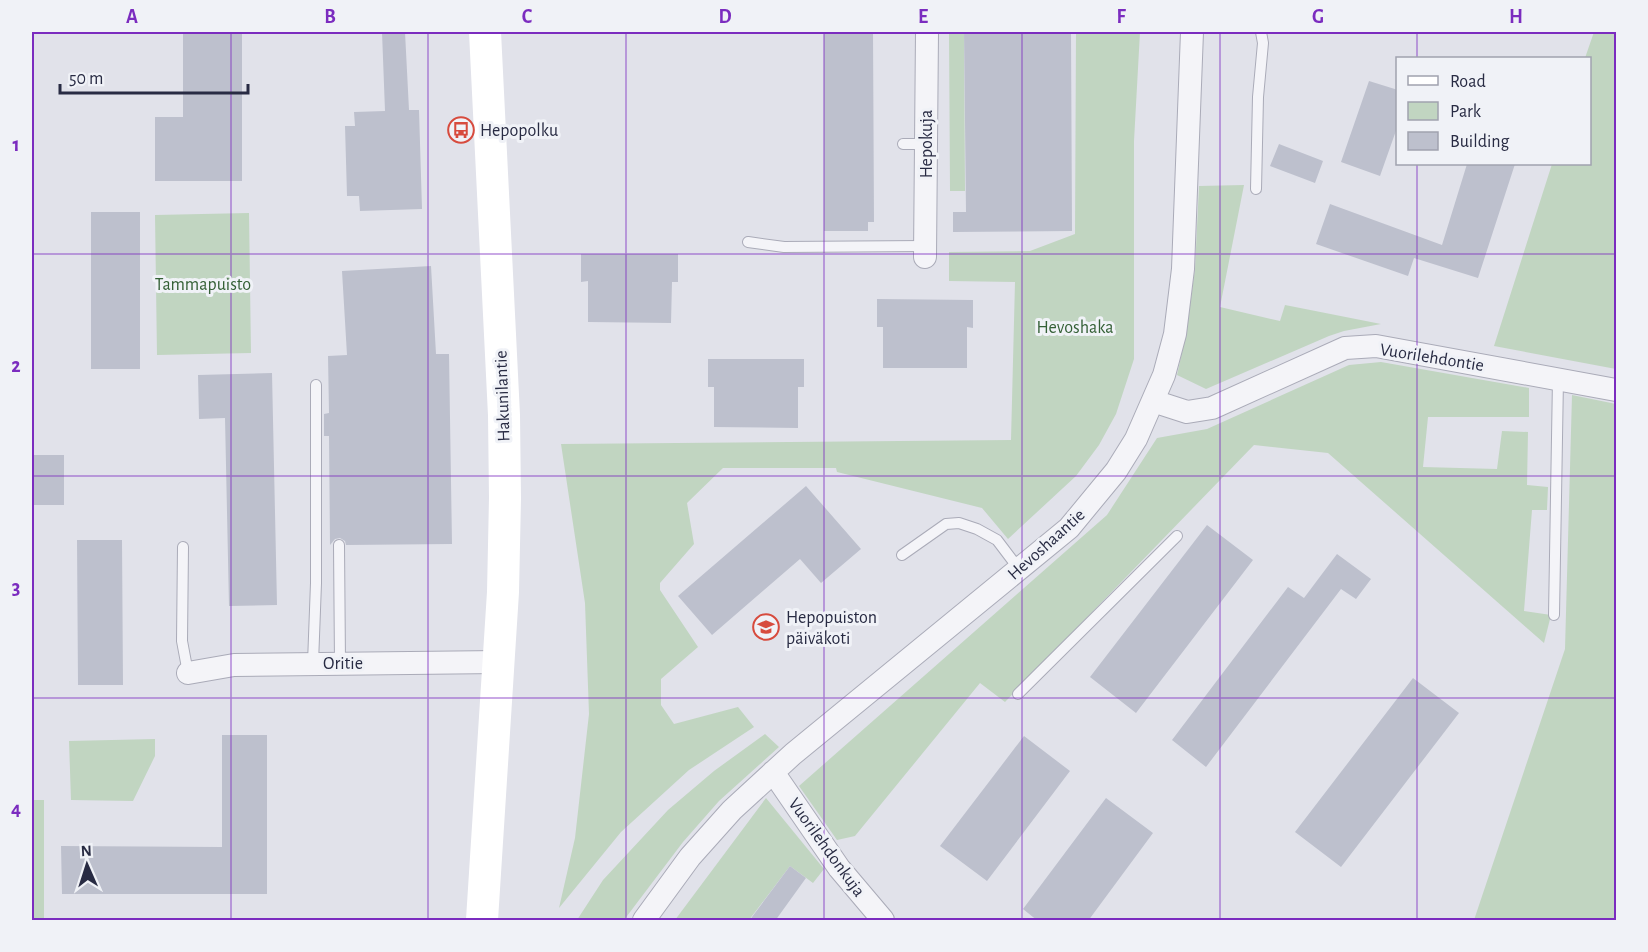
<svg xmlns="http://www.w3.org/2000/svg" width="1648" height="952" font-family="'Alegreya Sans',sans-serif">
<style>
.green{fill:#c1d5c1}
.building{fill:#bdc0cd}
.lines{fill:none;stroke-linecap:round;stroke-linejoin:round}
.lane-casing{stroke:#aaabb8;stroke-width:12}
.street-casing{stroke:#aaabb8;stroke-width:24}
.lane{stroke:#f4f4f8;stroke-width:10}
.street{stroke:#f4f4f8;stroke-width:22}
.secondary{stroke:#fff;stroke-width:32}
.grid{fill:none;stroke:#7b2cbf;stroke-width:1.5;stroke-opacity:0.55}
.labels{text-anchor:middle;stroke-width:6;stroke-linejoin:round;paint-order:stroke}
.poi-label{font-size:18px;fill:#282b43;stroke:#f0f2f7;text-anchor:start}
.street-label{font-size:18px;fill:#282b43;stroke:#f0f2f7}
.park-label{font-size:18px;fill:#346036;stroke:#f0f2f7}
.neatline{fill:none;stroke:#7b2cbf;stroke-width:2}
.grid-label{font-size:20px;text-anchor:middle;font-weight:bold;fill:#7b2cbf}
</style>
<rect width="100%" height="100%" fill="#e1e2ea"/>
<path class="green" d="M949,32H964L965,191H950Z
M1076,32H1140L1134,141V359L1116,414L1099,445L1076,476L1008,539L982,508L837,472L836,468H723L687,503L694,544L660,583V590L698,647L661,679V705L674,724L738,707L754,727L689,770L621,832L559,908L575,838L589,714L585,603L561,444L1011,440L1015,282L949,281V252L1030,251L1075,234Z
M1594,32H1616V369L1494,346L1552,164H1590V58H1585Z
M1244,185L1220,307L1280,321L1285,305L1381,324L1344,331L1329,336L1206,389L1177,375L1186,334L1195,269L1199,186Z
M249,213L251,353L157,355L155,215Z
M1381,362L1529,388V417H1428L1423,467L1497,469L1502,431L1528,432L1527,485L1548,487L1547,510H1532L1524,611L1551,615L1544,643L1328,453L1254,445L1005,702L980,683L855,836L837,840L799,786L1107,515L1157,438L1207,429L1349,365Z
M1572,395L1616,404V920H1474L1565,649Z
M765,734L779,747L719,801L683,842L624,920H577L603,880L668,810L714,771Z
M155,739V756L133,801L71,800L69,741Z
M766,798L824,869L813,883L790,866L749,920H675Z
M32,800H44V920H32Z"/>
<path class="building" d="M183,32H242V181H155V117H183Z
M382,32H405L409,110H419L422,209L360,211L359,196H347L345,126H355L354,112L385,111Z
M824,32H873L874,222H868V231H824Z
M964,32H1071L1072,231L953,232V212H966Z
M1369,81L1398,90V125L1380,176L1341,162Z
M1279,144L1323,161L1315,183L1270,166Z
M1467,164H1515L1478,278L1414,258L1408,276L1316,244L1330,204L1442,245Z
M91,212H140V369H91Z
M581,254H678V282H672L671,323L588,322V281L581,282Z
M431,266L436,354H449L452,544L346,545L345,541L340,538L335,539L330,545L329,436H324V414L329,413L328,356L347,355L342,271Z
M877,299L973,300V328L967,327V368H883V327H877Z
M708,359H804V387H798V428L714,427V387H708Z
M272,373L277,605L229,606L225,418L199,419L198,375Z
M32,455H64V505H32Z
M806,486L861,549L821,583L800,559L712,635L678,596Z
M1207,525L1253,560L1136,713L1090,677Z
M77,540H122L123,685H78Z
M1337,554L1371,579L1356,599L1341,589L1206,767L1172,740L1288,587L1304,598Z
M1413,678L1459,713L1341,867L1295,832Z
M222,735H267V894H62L61,846L222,847Z
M1024,736L1070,771L987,881L940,846Z
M1106,798L1153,833L1088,921H1038L1023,909Z
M790,866L806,878L775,921H749Z"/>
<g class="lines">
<g class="lane-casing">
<path id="lane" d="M903,144H926
M1256,189L1258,97L1263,43L1261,32
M748,242L784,247L925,246
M339,545L340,663
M183,547L182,641L188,673
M902,555L946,524L959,523L977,529L997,540L1019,569
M1554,615L1558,379
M313,663L316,583V385
M1018,694L1177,536"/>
</g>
<g class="street-casing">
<path id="street" d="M925,257L927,32
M1153,401L1187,412L1212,408L1345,348L1376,346L1616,390
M188,673L234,665L499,662
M773,772L839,868L883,920
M644,920L690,857L732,810L793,754L1069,528L1116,471L1136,439L1164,375L1175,334L1183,269L1192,32"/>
</g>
<use href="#lane" class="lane"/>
<use href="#street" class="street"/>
<path class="secondary" d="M482,920L503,592L505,498L504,415L485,32"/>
</g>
<path class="grid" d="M231,32V920M428,32V920M626,32V920M824,32V920M1022,32V920M1220,32V920M1417,32V58M1417,164V920M32,254H1616M32,476H1616M32,698H1616"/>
<defs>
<g id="bus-ring" transform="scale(1.35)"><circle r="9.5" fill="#f0f2f7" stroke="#d74b3e" stroke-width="1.5"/><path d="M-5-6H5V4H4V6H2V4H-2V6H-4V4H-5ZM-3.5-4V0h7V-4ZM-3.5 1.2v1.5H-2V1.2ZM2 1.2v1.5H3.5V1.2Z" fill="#d74b3e"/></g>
<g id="school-ring" transform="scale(1.35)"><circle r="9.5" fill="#f0f2f7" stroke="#d74b3e" stroke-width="1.5"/><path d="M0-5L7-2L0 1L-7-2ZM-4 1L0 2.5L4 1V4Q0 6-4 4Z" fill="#d74b3e"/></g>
</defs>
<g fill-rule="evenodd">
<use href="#bus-ring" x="461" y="130"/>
<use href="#school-ring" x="766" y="627"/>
</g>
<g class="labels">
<g class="poi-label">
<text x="480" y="136">Hepopolku</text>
<text x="786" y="623">Hepopuiston<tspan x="786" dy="21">päiväkoti</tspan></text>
</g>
<g class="street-label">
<text transform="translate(926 144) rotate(-90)" y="6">Hepokuja</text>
<text transform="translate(1432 357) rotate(9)" y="6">Vuorilehdontie</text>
<text transform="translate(502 396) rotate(-92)" y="6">Hakunilantie</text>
<text transform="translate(1046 544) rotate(-42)" y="6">Hevoshaantie</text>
<text x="343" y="669">Oritie</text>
<text transform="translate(827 847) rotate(54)" y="6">Vuorilehdonkuja</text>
</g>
<g class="park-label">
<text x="203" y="290">Tammapuisto</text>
<text x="1075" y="333">Hevoshaka</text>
</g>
</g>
<rect width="1648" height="952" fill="none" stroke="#f0f2f7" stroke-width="66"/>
<rect x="1396" y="57" width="195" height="108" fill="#f0f2f7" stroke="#a0a2af" stroke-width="1.5"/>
<rect x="1408" y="76" width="30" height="9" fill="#ffffff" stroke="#a0a2af" stroke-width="1.5"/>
<text x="1450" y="87" font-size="18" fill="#282b43">Road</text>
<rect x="1408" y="102" width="30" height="18" fill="#c1d5c1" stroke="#a0a2af" stroke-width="1.5"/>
<text x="1450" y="117" font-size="18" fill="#282b43">Park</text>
<rect x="1408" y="132" width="30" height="18" fill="#bdc0cd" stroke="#a0a2af" stroke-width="1.5"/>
<text x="1450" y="147" font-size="18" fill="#282b43">Building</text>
<g transform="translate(87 865) rotate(357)" stroke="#f0f2f7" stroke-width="4.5" paint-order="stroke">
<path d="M0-4.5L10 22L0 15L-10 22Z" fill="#282b43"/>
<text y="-9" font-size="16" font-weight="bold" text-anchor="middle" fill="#282b43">N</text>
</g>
<path d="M60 84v9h188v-9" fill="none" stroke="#282b43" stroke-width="3"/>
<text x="69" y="84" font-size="18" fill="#282b43" stroke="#f0f2f7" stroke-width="4.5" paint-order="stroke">50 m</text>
<rect x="33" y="33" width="1582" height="886" class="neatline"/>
<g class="grid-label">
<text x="132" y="23">A</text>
<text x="330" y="23">B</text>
<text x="527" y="23">C</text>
<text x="725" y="23">D</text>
<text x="923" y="23">E</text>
<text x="1121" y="23">F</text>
<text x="1318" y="23">G</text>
<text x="1516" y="23">H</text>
<text x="16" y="151">1</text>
<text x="16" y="372">2</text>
<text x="16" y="594">3</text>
<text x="16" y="815">4</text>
</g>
</svg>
